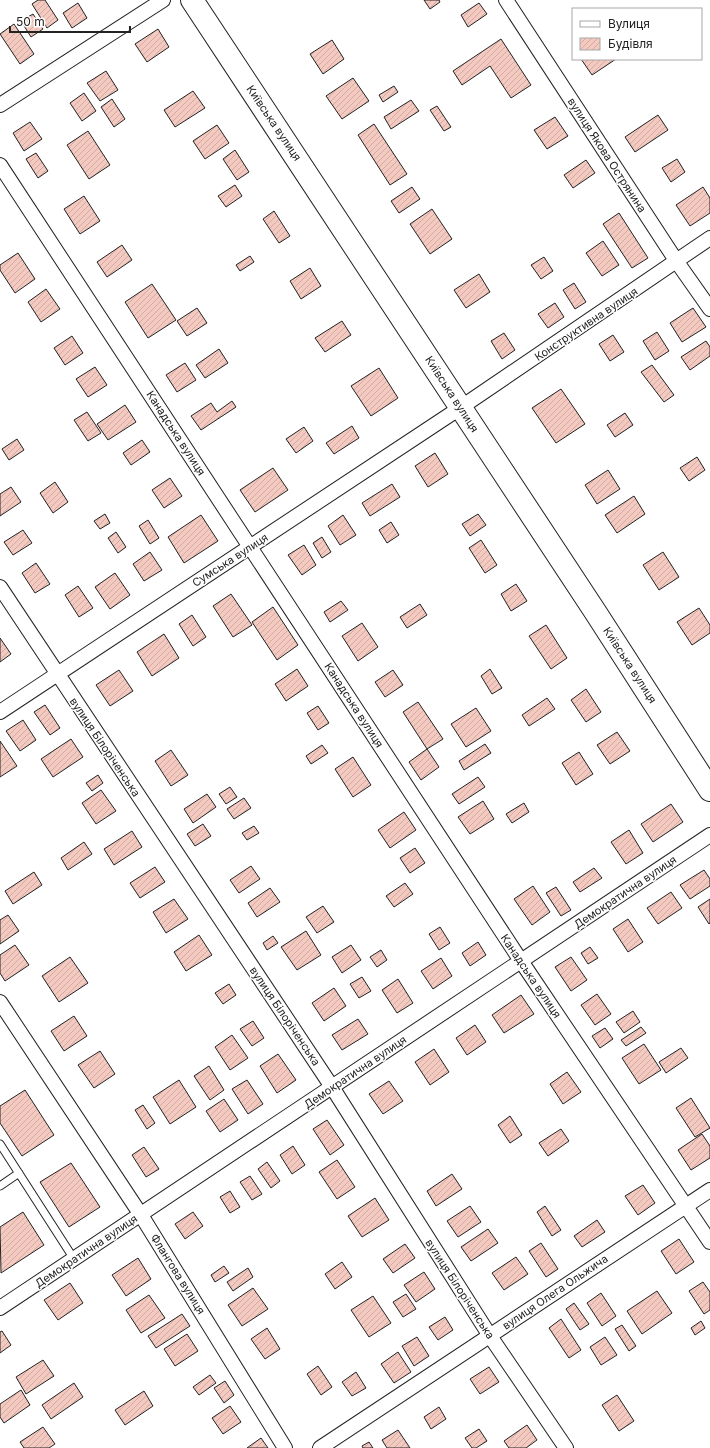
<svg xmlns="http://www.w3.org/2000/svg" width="710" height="1448" font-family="Inter,sans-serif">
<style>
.building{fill:url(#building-hatch);stroke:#222}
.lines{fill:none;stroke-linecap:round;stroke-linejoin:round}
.service-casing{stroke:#222;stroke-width:9}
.minor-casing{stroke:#222;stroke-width:16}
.trunk-casing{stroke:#222;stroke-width:24}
.service{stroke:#fff;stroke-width:7}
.minor{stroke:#fff;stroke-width:14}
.trunk{stroke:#fff;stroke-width:22}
.labels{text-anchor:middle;stroke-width:3;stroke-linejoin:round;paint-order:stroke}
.street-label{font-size:11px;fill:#222;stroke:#fff}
</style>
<defs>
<pattern id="building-hatch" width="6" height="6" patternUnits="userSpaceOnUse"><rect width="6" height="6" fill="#f3c9c0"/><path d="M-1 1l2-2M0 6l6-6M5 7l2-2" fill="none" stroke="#d0aca5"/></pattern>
</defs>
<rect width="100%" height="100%" fill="#fff"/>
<path class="building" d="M38,0H45L58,20L47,28L32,4Z
M424,0H439L440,2L430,9Z
M78,3L87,18L72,28L63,13Z
M479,3L487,14L468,27L461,15Z
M33,14L43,29L31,37L21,21Z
M14,24L34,54L20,64L0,34Z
M158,29L169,47L147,62L135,44Z
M501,39L531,85L511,98L490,66L462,85L453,71Z
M332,40L344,59L323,74L310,54Z
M581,59H616L592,75Z
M106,71L118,90L100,101L87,83Z
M353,78L369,101L342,119L326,96Z
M394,86L398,92L383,102L379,95Z
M193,91L205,108L175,127L164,110Z
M84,93L96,111L82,121L70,103Z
M112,99L125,119L114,127L101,107Z
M411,100L419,111L391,129L384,117Z
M437,106L451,127L444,131L430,110Z
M658,115L668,130L635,152L625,137Z
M555,117L568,136L547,149L534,130Z
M30,122L42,139L24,151L13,133Z
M374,124L407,174L390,185L358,135Z
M217,125L229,143L205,159L193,141Z
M88,131L110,165L89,179L67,145Z
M235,150L249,172L237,180L223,159Z
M36,153L48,171L38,178L26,159Z
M677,159L685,172L671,182L662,168Z
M586,160L595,173L573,188L564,175Z
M235,185L242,196L226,207L218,196Z
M412,187L420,199L399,213L391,201Z
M703,187L710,198V213L690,226L676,205Z
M84,196L100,221L80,234L64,209Z
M432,209L452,239L430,254L410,224Z
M274,211L290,236L279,243L263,219Z
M619,213L648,258L632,268L603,224Z
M603,241L619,265L602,276L586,253Z
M122,245L132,260L107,277L97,262Z
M18,253L35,279L15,293L0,270V265Z
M250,256L254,262L240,271L236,265Z
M544,257L553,271L541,279L531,265Z
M310,268L321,286L301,299L290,281Z
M479,274L490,292L466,308L454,290Z
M574,283L586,302L575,309L563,290Z
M152,284L176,320L148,338L125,302Z
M46,289L60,309L41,322L28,302Z
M555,303L564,317L548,328L538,314Z
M197,308L207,323L187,336L177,321Z
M693,308L706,327L682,342L670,323Z
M342,321L351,335L325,352L315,338Z
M657,332L669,351L655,360L643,341Z
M504,333L515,350L502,359L491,341Z
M613,335L624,352L610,361L599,344Z
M72,336L83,353L65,365L54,348Z
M706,341L710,347V356L690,370L681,357Z
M219,349L228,363L205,378L196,365Z
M185,363L196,380L177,392L166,375Z
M652,365L674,395L664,402L641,372Z
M95,367L107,385L88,397L76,379Z
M379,368L398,398L371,416L351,386Z
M561,389L585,424L556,443L532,408Z
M232,401L236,407L201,430L191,416L211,403L217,412Z
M125,405L136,422L108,440L97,424Z
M87,412L101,433L88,441L74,420Z
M625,413L633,425L615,437L607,425Z
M352,426L359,438L334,454L326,443Z
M304,427L313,441L296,453L286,439Z
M17,439L24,450L9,460L2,449Z
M142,440L150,452L131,465L123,453Z
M435,453L448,474L428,487L415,466Z
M697,457L705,470L689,481L680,468Z
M273,468L288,490L255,512L240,490Z
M608,470L620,489L597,504L585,485Z
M170,478L182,496L164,508L152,490Z
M55,482L68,502L53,513L40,493Z
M392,484L400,497L370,516L362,503Z
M11,487L21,502L0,516V494Z
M634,496L645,514L617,533L605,515Z
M105,514L110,523L100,529L94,521Z
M478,514L486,525L470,536L462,524Z
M201,515L218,541L184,563L168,537Z
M343,515L356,535L340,545L328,526Z
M148,520L159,538L150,544L139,526Z
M391,522L399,535L387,543L379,530Z
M23,530L32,543L13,555L4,542Z
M116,532L126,547L118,553L108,538Z
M322,537L331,552L322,558L313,543Z
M481,540L497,565L485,573L469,548Z
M304,545L316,565L302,575L288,555Z
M150,552L162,570L144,581L133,564Z
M663,552L679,577L659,590L643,565Z
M36,563L50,584L35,593L22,573Z
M115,573L130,595L110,609L95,587Z
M516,584L527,601L511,611L501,594Z
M78,586L93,608L79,617L65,595Z
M231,594L252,625L233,637L213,606Z
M341,601L348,610L330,622L324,612Z
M420,604L427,615L407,628L400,617Z
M273,607L298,645L277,660L252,622Z
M699,608L710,625V633L692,645L677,622Z
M192,615L206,637L193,646L179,624Z
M362,623L378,647L358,661L342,636Z
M546,625L567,658L551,669L529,636Z
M164,634L179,658L152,676L137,652Z
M0,638L11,654L0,662Z
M297,669L308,686L286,701L275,684Z
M490,669L502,688L492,694L481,676Z
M119,670L133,691L110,706L96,685Z
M393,670L403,685L385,697L375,682Z
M586,689L601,712L586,722L571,700Z
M547,698L555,709L529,726L522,715Z
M418,702L443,739L427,749L403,712Z
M45,705L60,728L50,735L34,712Z
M318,706L329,723L318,730L307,713Z
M476,708L491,731L466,747L451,724Z
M23,720L36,740L20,751L6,731Z
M617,732L630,751L610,764L597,745Z
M71,739L83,757L53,777L41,759Z
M0,741L17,766L0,777Z
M485,744L491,753L464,770L459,761Z
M322,745L328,753L311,764L306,756Z
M427,749L439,767L421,780L409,762Z
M171,750L188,775L171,786L155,761Z
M579,752L593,774L576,785L562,763Z
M353,757L371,785L353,797L335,769Z
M98,775L103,783L92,791L86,783Z
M478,777L485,787L459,804L452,794Z
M230,787L237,797L226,804L219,794Z
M101,790L116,811L96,824L82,803Z
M207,794L216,807L193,823L184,809Z
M244,798L251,808L234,819L227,809Z
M483,801L494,819L470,834L458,817Z
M524,803L529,812L512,823L506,814Z
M671,804L683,822L653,842L641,824Z
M404,812L416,830L390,848L378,830Z
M203,824L211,836L195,846L187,834Z
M254,826L259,833L247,840L242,833Z
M629,830L643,853L626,864L611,842Z
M132,831L142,847L114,865L104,849Z
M84,842L92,854L68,870L61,858Z
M415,848L425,863L410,873L400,858Z
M251,866L260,879L239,893L230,880Z
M155,867L165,882L140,898L130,883Z
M594,868L602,878L580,892L573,882Z
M704,870L710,879V886L690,899L680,885Z
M34,872L42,885L13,904L5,891Z
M405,883L413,894L394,907L386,896Z
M533,886L550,912L532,925L514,899Z
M556,887L571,910L561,916L546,893Z
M270,888L280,902L257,917L248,903Z
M671,892L682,908L658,924L647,908Z
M174,899L188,919L166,933L153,912Z
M710,899V923L709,924L698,907Z
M323,906L334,922L317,933L306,917Z
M8,915L19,931L0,944V920Z
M628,919L643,942L628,952L613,929Z
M440,927L450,943L439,950L429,934Z
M306,931L321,955L297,970L281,947Z
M199,935L212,955L186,971L174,952Z
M273,936L278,943L267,950L263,943Z
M478,942L486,955L470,966L462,953Z
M15,945L29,965L5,981L0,973V955Z
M351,945L361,960L342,973L332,957Z
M590,947L598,958L588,964L581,953Z
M381,950L387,960L377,967L370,957Z
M70,957L88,983L59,1002L42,976Z
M571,957L587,980L571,991L555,967Z
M441,958L452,976L433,989L421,971Z
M362,977L371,991L359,998L350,984Z
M398,979L413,1003L397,1013L382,990Z
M229,984L236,995L223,1004L215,993Z
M334,988L346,1006L324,1021L312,1003Z
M597,994L611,1014L595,1025L581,1005Z
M521,995L534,1014L504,1033L492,1015Z
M633,1011L640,1022L624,1033L616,1022Z
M74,1016L87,1036L64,1051L51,1031Z
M358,1019L368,1034L342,1050L332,1035Z
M253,1021L264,1038L252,1046L240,1029Z
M475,1025L486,1042L467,1055L456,1038Z
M641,1027L646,1033L626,1046L621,1040Z
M605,1028L613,1039L600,1048L592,1036Z
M232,1035L248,1058L230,1070L215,1047Z
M644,1044L661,1070L639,1084L622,1058Z
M681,1048L688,1058L666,1073L659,1062Z
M434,1049L449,1072L430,1085L415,1062Z
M100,1051L115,1074L94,1088L78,1065Z
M278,1054L296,1080L277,1093L260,1066Z
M209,1066L224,1090L210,1100L194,1076Z
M567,1072L581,1092L563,1104L550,1084Z
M179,1080L196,1107L170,1124L153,1097Z
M247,1080L263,1104L248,1114L232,1089Z
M389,1081L403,1101L383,1114L369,1094Z
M25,1090L54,1135L22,1156L0,1123V1106Z
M691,1098L710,1128L695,1137L676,1108Z
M224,1099L238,1120L220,1132L206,1111Z
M143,1105L155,1123L147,1129L135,1110Z
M510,1116L522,1135L510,1143L498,1125Z
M327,1120L344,1145L330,1155L313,1129Z
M561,1129L569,1141L548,1156L539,1143Z
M702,1134L710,1146V1158L691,1170L678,1150Z
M293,1146L305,1165L292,1174L280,1155Z
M144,1147L159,1169L146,1177L132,1155Z
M337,1160L355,1187L337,1199L319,1172Z
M267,1162L280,1181L271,1188L258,1169Z
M71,1163L100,1207L69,1227L40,1182Z
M452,1174L462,1189L436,1206L427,1191Z
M250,1176L262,1194L252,1200L240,1182Z
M643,1185L655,1203L638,1215L625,1196Z
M230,1191L240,1207L230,1213L220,1197Z
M375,1198L389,1220L362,1237L348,1216Z
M470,1206L481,1222L458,1237L447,1221Z
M545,1206L561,1230L552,1236L537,1212Z
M23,1212L44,1245L1,1273L0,1227Z
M193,1212L203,1226L185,1239L175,1224Z
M597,1220L605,1232L582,1247L574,1236Z
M488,1229L498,1243L471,1261L461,1247Z
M679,1239L694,1262L676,1274L661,1251Z
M541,1243L558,1269L546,1277L529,1251Z
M405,1244L415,1258L393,1273L383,1259Z
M516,1257L528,1274L504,1290L492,1273Z
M138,1258L151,1279L126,1296L112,1275Z
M342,1262L352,1277L335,1289L325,1274Z
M224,1266L229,1273L215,1282L211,1275Z
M248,1268L253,1277L233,1291L227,1282Z
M424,1272L435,1289L416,1302L404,1285Z
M703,1282L710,1292V1310L704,1314L689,1291Z
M70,1283L83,1303L58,1320L44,1300Z
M253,1288L268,1309L242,1326L228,1305Z
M657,1291L672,1313L642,1334L627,1311Z
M601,1293L616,1316L602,1326L587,1303Z
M406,1294L416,1309L403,1317L393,1302Z
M149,1295L165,1318L141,1333L126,1310Z
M373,1296L391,1323L369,1337L351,1310Z
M574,1303L589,1324L580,1330L566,1309Z
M182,1314L190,1326L156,1348L148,1336Z
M445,1317L453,1330L438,1340L429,1327Z
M561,1319L581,1350L569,1358L549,1328Z
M701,1321L705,1328L695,1335L691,1328Z
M622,1325L636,1346L629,1351L615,1329Z
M267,1328L280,1349L265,1359L251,1339Z
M2,1331L11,1345L0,1353V1332Z
M187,1334L198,1351L175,1366L164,1349Z
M417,1337L429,1356L414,1366L402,1346Z
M605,1337L617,1355L601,1365L590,1347Z
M398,1352L411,1372L394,1383L381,1364Z
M43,1360L54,1376L26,1394L16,1377Z
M318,1366L332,1387L321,1395L307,1374Z
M489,1367L499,1382L480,1394L470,1379Z
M356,1372L366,1388L352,1396L342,1382Z
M210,1375L216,1383L199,1395L193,1387Z
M225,1381L234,1395L224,1403L214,1388Z
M74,1383L83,1397L51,1419L42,1405Z
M21,1390L30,1405L4,1423L0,1417V1404Z
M144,1391L153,1406L125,1425L115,1410Z
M617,1395L634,1421L619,1431L602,1405Z
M230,1406L241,1422L223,1434L212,1418Z
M439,1407L446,1419L431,1429L424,1417Z
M527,1425L537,1440L526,1448H509L504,1441Z
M43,1427L55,1444L49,1448H24L20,1442Z
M479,1429L487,1441L476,1448H472L465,1438Z
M398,1430L410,1448H387L382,1440Z
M261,1438L268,1448H247Z
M369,1442L373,1448H363L362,1446Z"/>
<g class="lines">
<g class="service-casing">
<path id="service" d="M0,1144L74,1259
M0,1186L19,1173"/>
</g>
<g class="minor-casing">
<path id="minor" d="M506,0L677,262L710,309
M0,105L163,0
M0,165L521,961L710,1242
M0,587L332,1087L490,1336L566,1448
M0,712L460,408L710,238
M0,1002L141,1215L285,1448
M0,1308L710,835
M320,1448L710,1190"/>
</g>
<g class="trunk-casing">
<path id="trunk" d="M192,0L596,613L710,790"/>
</g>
<use href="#service" class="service"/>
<use href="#minor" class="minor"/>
<use href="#trunk" class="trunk"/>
</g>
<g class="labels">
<g class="street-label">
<text transform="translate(274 123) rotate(56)" y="4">Київська вулиця</text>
<text transform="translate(607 155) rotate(57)" y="4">вулиця Якова Острянина</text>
<text transform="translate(586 324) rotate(-34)" y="4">Конструктивна вулиця</text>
<text transform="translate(452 394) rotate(57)" y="4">Київська вулиця</text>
<text transform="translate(176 433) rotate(57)" y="4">Канадська вулиця</text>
<text transform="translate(230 560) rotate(-33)" y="4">Сумська вулиця</text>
<text transform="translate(630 665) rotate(57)" y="4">Київська вулиця</text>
<text transform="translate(354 705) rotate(57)" y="4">Канадська вулиця</text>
<text transform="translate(105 747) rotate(56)" y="4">вулиця Білоріченська</text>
<text transform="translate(625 892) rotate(-34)" y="4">Демократична вулиця</text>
<text transform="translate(531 976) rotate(56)" y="4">Канадська вулиця</text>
<text transform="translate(285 1016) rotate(56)" y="4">вулиця Білоріченська</text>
<text transform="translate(355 1072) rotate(-34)" y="4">Демократична вулиця</text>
<text transform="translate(86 1251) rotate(-34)" y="4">Демократична вулиця</text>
<text transform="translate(178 1274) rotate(58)" y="4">Флангова вулиця</text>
<text transform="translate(460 1289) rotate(57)" y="4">вулиця Білоріченська</text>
<text transform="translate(555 1292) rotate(-34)" y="4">вулиця Олега Ольжича</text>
</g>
</g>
<rect x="572" y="8" width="130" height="52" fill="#ffffff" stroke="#a7a7a7"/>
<rect x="580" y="21" width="20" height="6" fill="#ffffff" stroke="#a7a7a7"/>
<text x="608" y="28" font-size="12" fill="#222222">Вулиця</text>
<rect x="580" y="38" width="20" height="12" fill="url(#building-hatch)" stroke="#a7a7a7"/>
<text x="608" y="48" font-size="12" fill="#222222">Будівля</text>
<path d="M10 26v6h120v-6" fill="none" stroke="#222222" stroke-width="2"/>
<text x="16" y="26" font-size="12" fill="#222222" stroke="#ffffff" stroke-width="3" paint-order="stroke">50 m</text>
</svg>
